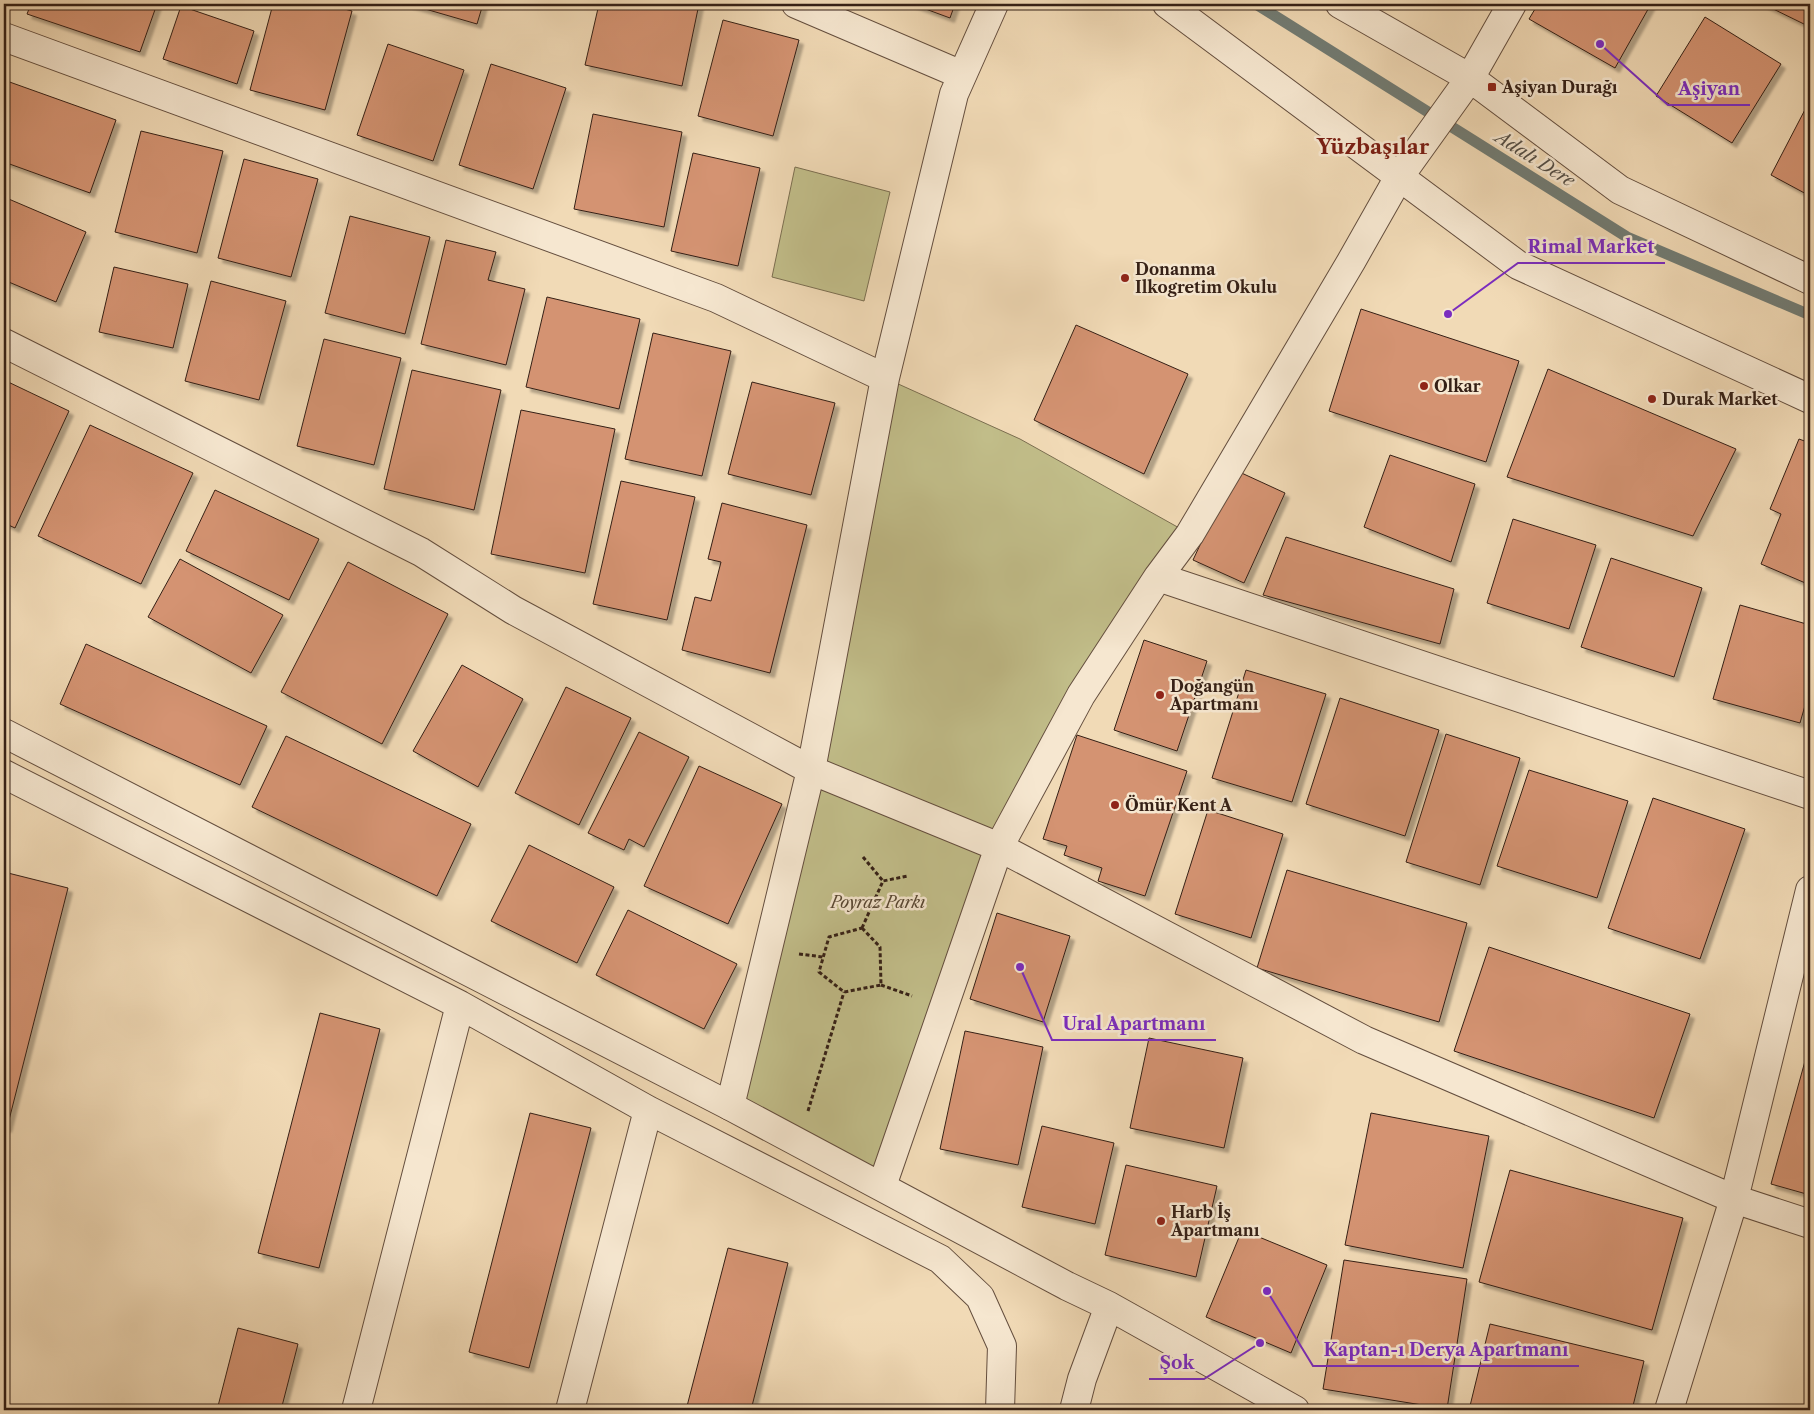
<svg xmlns="http://www.w3.org/2000/svg" width="1814" height="1414" font-family="'Libre Caslon Text',serif">
<style>
.green{fill:#c1bd89;stroke:#7b6e50}
.lines{fill:none;stroke-linecap:round;stroke-linejoin:round}
.stream{stroke:#727c74;stroke-width:11}
.building{fill:#d49372;stroke:#352016;filter:url(#shadow)}
.minor-casing{stroke:#644e3e;stroke-width:30}
.tertiary-casing{stroke:#644e3e;stroke-width:30}
.path{stroke:#352016;stroke-width:3;stroke-dasharray:4 2.5;stroke-linecap:butt}
.minor{stroke:#f6e7d0;stroke-width:28}
.tertiary{stroke:#f6e7d0;stroke-width:28}
.poi-dot{fill:#8f2418;stroke:#f6e7d0;stroke-width:2}
.labels{text-anchor:middle;stroke-width:5;stroke-linejoin:round;paint-order:stroke}
.poi-label{font-size:16px;font-weight:bold;fill:#352016;stroke:#f6e7d0;text-anchor:start}
.park-label{font-size:16px;font-style:italic;fill:#584733;stroke:#f6e7d0}
.water-label{font-size:18px;font-style:italic;fill:#544e45;stroke:#f6e7d0}
.district-label{font-size:21px;font-weight:bold;fill:#7a1f14;stroke:#f6e7d0}
.leader{fill:none;stroke:#7b2cbf;stroke-width:2}
.callout-dot{fill:#7b2cbf;stroke:#f6e7d0;stroke-width:2}
.callout-label{font-size:18px;text-anchor:middle;font-weight:bold;fill:#7b2cbf;stroke:#f6e7d0;stroke-width:5;stroke-linejoin:round;paint-order:stroke}
</style>
<defs>
<filter id="shadow"><feDropShadow dx="4.5" dy="4.5" stdDeviation="1" flood-color="#0004"/></filter>
</defs>
<rect width="100%" height="100%" fill="#f1dab6"/>
<filter id="stains"><feTurbulence type="fractalNoise" baseFrequency=".004" numOctaves="4"/><feColorMatrix values="0 0 0 0 .2 0 0 0 0 .09 0 0 0 0 .02 0 0 0 .5 -.17"/></filter>
<radialGradient id="worn" r=".72"><stop offset=".6" stop-color="#630" stop-opacity="0"/><stop offset="1" stop-color="#630" stop-opacity=".3"/></radialGradient>
<path class="green" d="M795,167L890,192L864,301L772,277Z
M885,378L1020,439L1190,534L999,847L882,1186L730,1106Z"/>
<g class="lines">
<path class="stream" d="M1256,4L1627,237L1810,315"/>
</g>
<path class="building" d="M31,4H157L140,52L27,14Z
M273,4H326L352,11L325,110L250,90Z
M408,4H483L477,24Z
M599,4H699L682,86L585,65Z
M912,4H955L950,18Z
M1538,4H1651L1615,68L1529,19Z
M1763,4H1810V17L1806,25Z
M181,6L254,31L237,84L163,59Z
M1705,17L1781,64L1732,143L1656,96Z
M723,20L799,40L773,136L698,116Z
M388,44L464,70L433,161L357,135Z
M491,64L566,88L533,189L459,165Z
M4,80L116,120L90,193L4,162Z
M1810,100V196L1771,175Z
M593,114L682,132L664,227L574,209Z
M141,131L223,151L197,253L115,232Z
M693,153L760,168L738,266L671,251Z
M244,159L318,179L291,277L218,258Z
M4,197L86,232L56,302L4,280Z
M350,216L430,237L405,334L325,313Z
M446,240L496,252L488,280L525,289L506,365L421,344Z
M114,267L188,284L173,348L99,332Z
M211,281L286,301L259,400L185,381Z
M547,297L640,319L619,409L526,387Z
M1361,309L1519,361L1486,462L1329,411Z
M1076,325L1188,374L1144,474L1034,420Z
M653,333L731,351L702,476L625,459Z
M324,339L401,358L374,465L297,446Z
M1548,369L1736,449L1693,536L1507,477Z
M412,370L501,390L474,510L384,489Z
M4,380L69,411L15,528L4,523Z
M752,382L835,403L811,495L728,474Z
M521,410L615,429L585,573L491,554Z
M90,425L193,473L141,584L38,536Z
M1799,439L1810,443V585L1761,564L1781,514L1770,509Z
M1390,455L1475,484L1451,562L1364,527Z
M1235,470L1285,493L1244,583L1193,560Z
M621,481L695,497L667,620L593,604Z
M215,490L319,539L289,600L186,551Z
M722,503L807,525L770,673L682,650L695,597L711,601L721,562L708,559Z
M1513,519L1596,545L1569,629L1487,603Z
M1286,537L1454,589L1440,644L1263,595Z
M1611,558L1702,588L1674,677L1581,647Z
M180,559L283,615L251,673L148,617Z
M348,562L448,614L382,744L281,692Z
M1740,605L1810,625V688L1800,723L1713,699Z
M1144,640L1207,661L1177,751L1114,730Z
M86,644L267,726L240,785L60,704Z
M462,665L523,699L478,787L413,751Z
M1246,670L1326,694L1292,802L1212,778Z
M566,687L631,718L579,825L515,793Z
M1340,698L1439,730L1405,836L1306,804Z
M639,732L689,757L644,847L629,839L624,850L588,833Z
M1446,734L1520,758L1480,885L1406,862Z
M1077,735L1187,771L1145,896L1098,881L1102,868L1064,855L1067,846L1043,839Z
M286,736L471,824L437,896L252,807Z
M699,766L782,804L728,924L644,886Z
M1529,770L1628,801L1597,898L1497,866Z
M1653,798L1745,829L1700,959L1608,928Z
M1208,810L1283,834L1251,938L1175,914Z
M529,845L614,887L577,963L491,921Z
M1287,870L1467,923L1439,1022L1257,968Z
M8,873L68,888L7,1128L4,1127V889Z
M628,910L737,964L704,1029L596,975Z
M997,913L1070,936L1043,1022L970,999Z
M1489,947L1690,1014L1654,1118L1454,1051Z
M320,1013L380,1029L319,1268L258,1253Z
M965,1031L1043,1047L1018,1165L940,1149Z
M1149,1038L1243,1058L1224,1148L1130,1128Z
M1810,1043V1195L1771,1184Z
M530,1113L591,1128L529,1368L469,1352Z
M1371,1113L1489,1136L1463,1268L1345,1245Z
M1042,1126L1114,1143L1095,1224L1022,1207Z
M1126,1165L1217,1186L1196,1277L1105,1255Z
M1510,1170L1683,1218L1652,1330L1479,1282Z
M1242,1230L1327,1265L1291,1353L1206,1317Z
M728,1248L788,1263L751,1410H686Z
M1344,1260L1467,1279L1447,1409L1323,1389Z
M1490,1324L1644,1361L1632,1410H1469Z
M238,1328L298,1344L281,1410H217Z"/>
<g class="lines">
<g class="minor-casing">
<path id="minor" d="M796,4L962,75
M1340,4L1470,78L1620,190L1810,280
M4,37L716,298L885,378
M4,343L421,552L513,610L811,770L999,847L1364,1040L1734,1199L1810,1224
M1158,577L1810,795
M4,774L460,1005L648,1110L940,1259L980,1297L1002,1346L1000,1410
M730,1106L811,770L885,378L954,94L994,4
M882,1186L999,847L1081,695L1158,577L1190,534L1352,260L1399,177L1470,78L1512,4
M356,1410L460,1005
M570,1410L648,1110
M1669,1410L1734,1199L1810,890"/>
</g>
<g class="tertiary-casing">
<path id="tertiary" d="M1167,4L1518,265L1810,399
M4,733L730,1106L1067,1286L1109,1306L1295,1410
M1074,1410L1082,1379L1109,1306"/>
</g>
<path class="path" d="M863,857L883,881
M862,928L880,947L881,985L844,992L819,972L829,937Z
M862,928L883,881L908,876
M799,954L823,957
M881,985L912,996
M808,1111L844,992"/>
<use href="#minor" class="minor"/>
<use href="#tertiary" class="tertiary"/>
</g>
<g class="poi-dot">
<rect x="1487" y="82" width="10" height="10" rx="2.5"/>
<circle cx="1125" cy="278" r="5"/>
<circle cx="1424" cy="386" r="5"/>
<circle cx="1652" cy="399" r="5"/>
<circle cx="1160" cy="695" r="5"/>
<circle cx="1115" cy="805" r="5"/>
<circle cx="1161" cy="1221" r="5"/>
</g>
<g class="labels">
<g class="poi-label">
<text x="1502" y="93">Aşiyan Durağı</text>
<text x="1135" y="275">Donanma<tspan x="1135" dy="18">Ilkogretim Okulu</tspan></text>
<text x="1434" y="392">Olkar</text>
<text x="1662" y="405">Durak Market</text>
<text x="1170" y="692">Doğangün<tspan x="1170" dy="18">Apartmanı</tspan></text>
<text x="1125" y="811">Ömür Kent A</text>
<text x="1171" y="1218">Harb İş<tspan x="1171" dy="18">Apartmanı</tspan></text>
</g>
<g class="park-label">
<text x="878" y="908">Poyraz Parkı</text>
</g>
<g class="water-label">
<text transform="translate(1535 159) rotate(32)" y="6">Adalı Dere</text>
</g>
<g class="district-label">
<text x="1373" y="154">Yüzbaşılar</text>
</g>
</g>
<path class="leader" d="M1600 44L1668 105H1750M1448 314L1518 263H1665M1020 967L1052 1040H1216M1267 1291L1313 1366H1579M1260 1343L1204 1379H1149"/>
<g class="callout-dot">
<circle cx="1600" cy="44" r="5"/>
<circle cx="1448" cy="314" r="5"/>
<circle cx="1020" cy="967" r="5"/>
<circle cx="1267" cy="1291" r="5"/>
<circle cx="1260" cy="1343" r="5"/>
</g>
<g class="callout-label">
<text x="1709" y="95">Aşiyan</text>
<text x="1591" y="253">Rimal Market</text>
<text x="1134" y="1030">Ural Apartmanı</text>
<text x="1446" y="1356">Kaptan-ı Derya Apartmanı</text>
<text x="1177" y="1369">Şok</text>
</g>
<rect width="1814" height="1414" fill="none" stroke="#f1dab6" stroke-width="20"/>
<rect x="5" y="5" width="1804" height="1404" fill="none" stroke="#352016" stroke-width="2.5"/>
<rect x="10" y="10" width="1794" height="1394" fill="none" stroke="#352016"/>
<rect width="100%" height="100%" filter="url(#stains)"/>
<rect width="100%" height="100%" fill="url(#worn)"/>
</svg>
